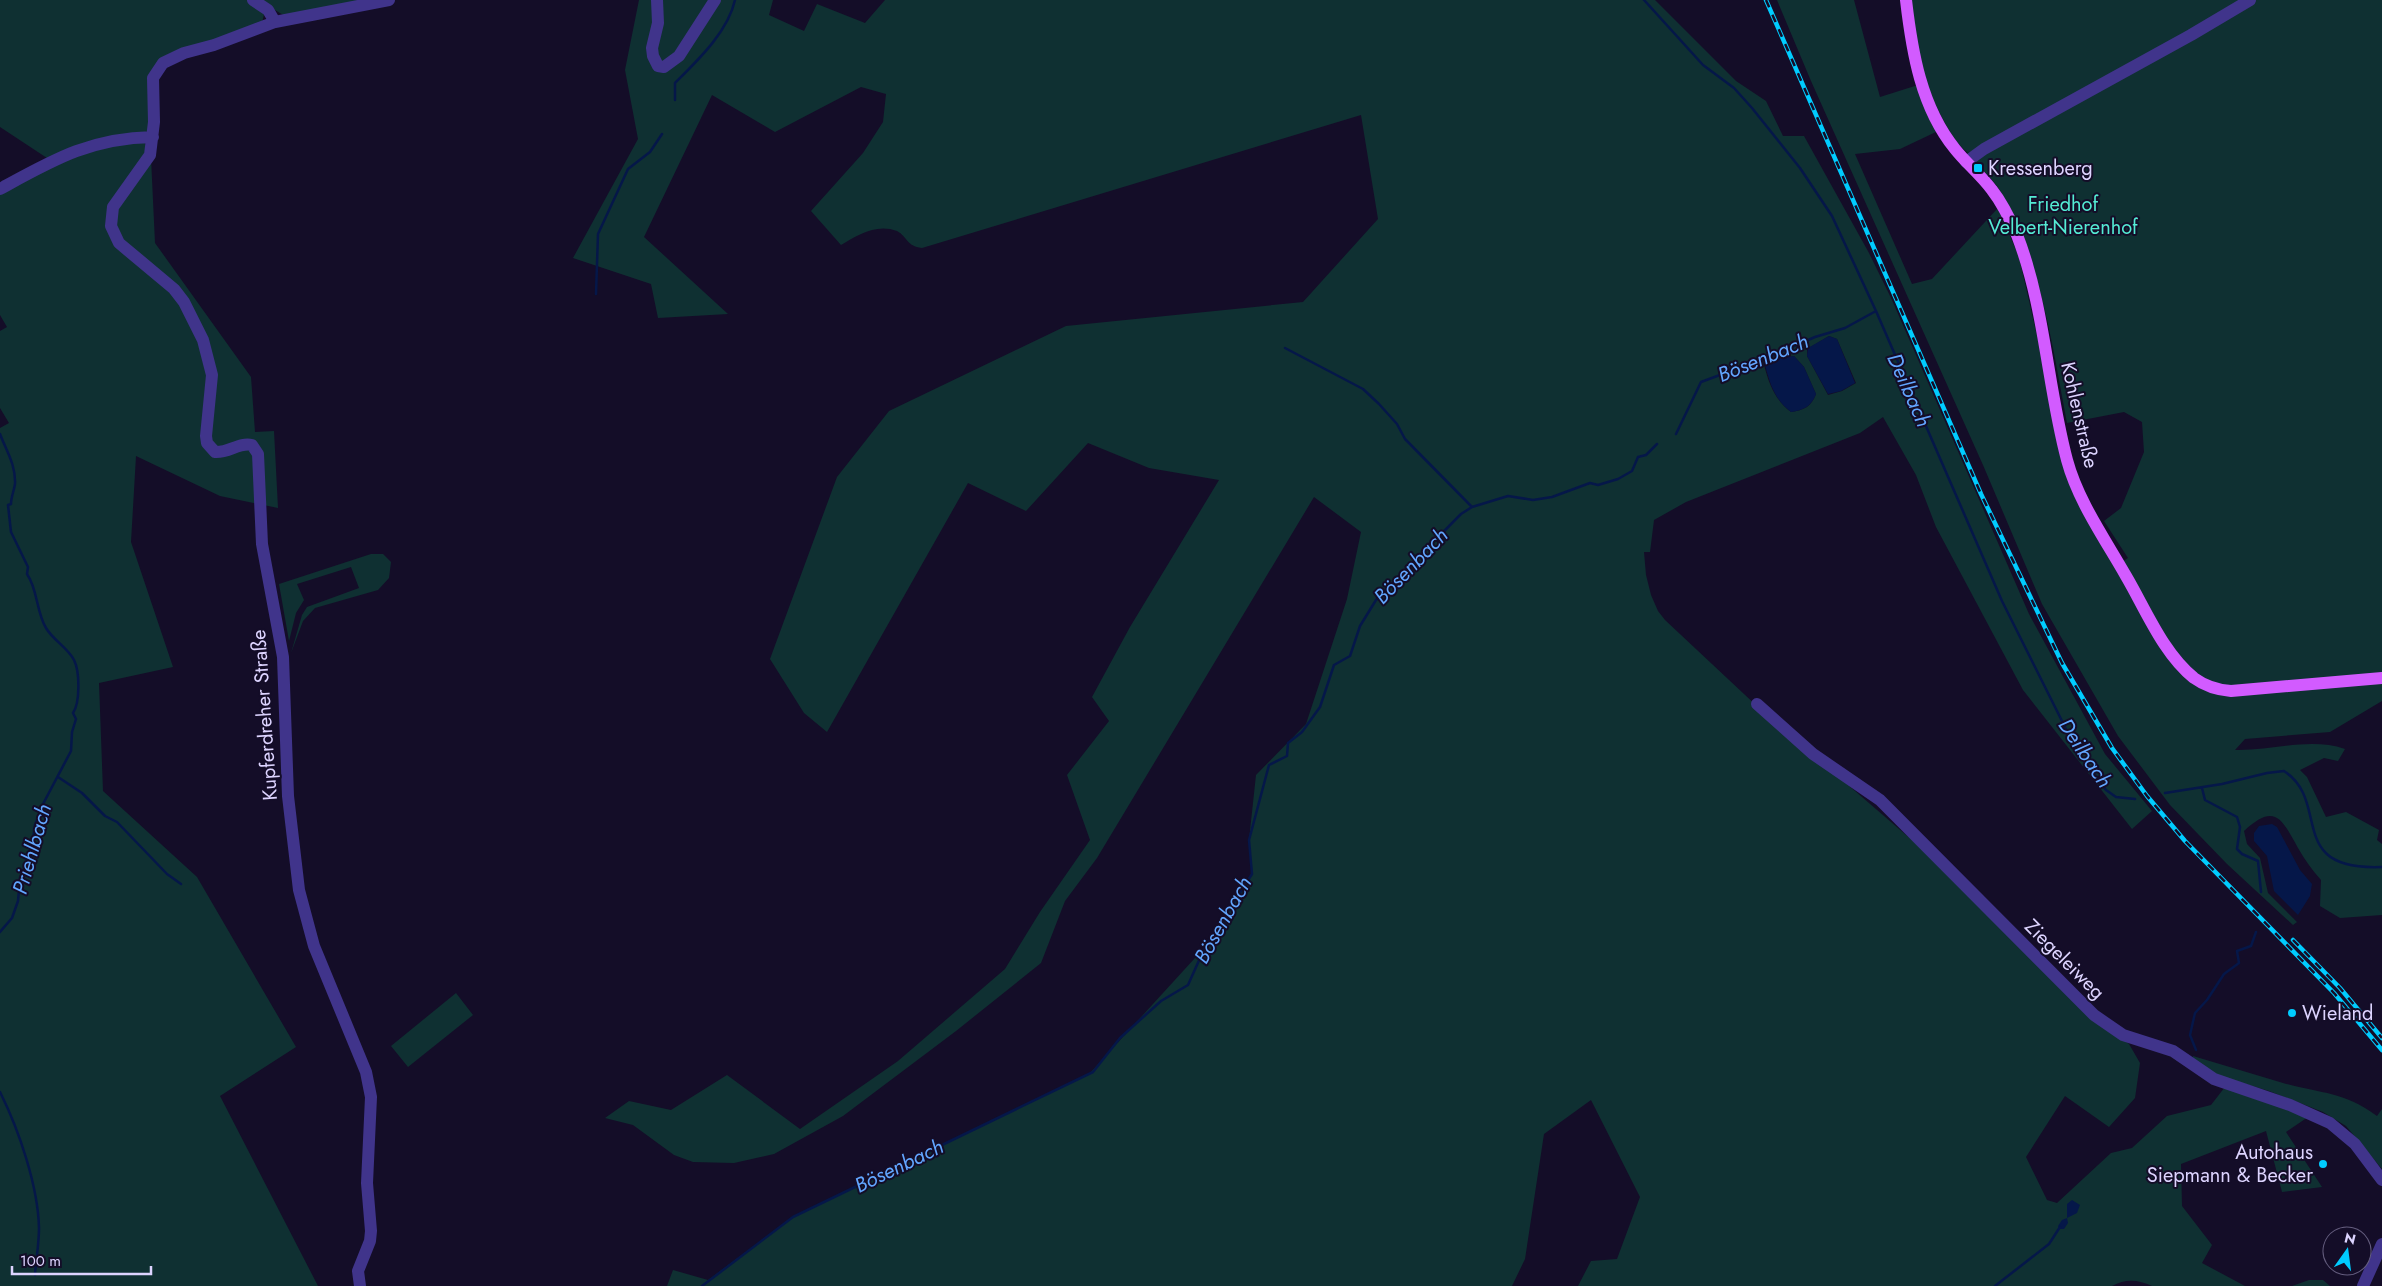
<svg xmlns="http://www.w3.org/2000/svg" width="2382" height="1286" font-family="Jost,sans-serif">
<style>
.green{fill:#0f3032;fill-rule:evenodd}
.water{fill:#051749}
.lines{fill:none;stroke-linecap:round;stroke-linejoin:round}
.stream{stroke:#051749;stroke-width:2.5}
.minor{stroke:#40348b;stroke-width:12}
.major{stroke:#d25bff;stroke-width:12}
.rail-casing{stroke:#0cf;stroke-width:4.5}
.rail{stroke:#140d28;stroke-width:2.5;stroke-dasharray:8;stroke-linecap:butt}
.poi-dot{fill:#0cf;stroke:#140d28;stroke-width:2}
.labels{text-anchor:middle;stroke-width:4;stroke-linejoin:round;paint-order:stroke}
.poi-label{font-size:20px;fill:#ddd4ff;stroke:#140d28;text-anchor:start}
.park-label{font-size:20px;fill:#54ebd4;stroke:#140d28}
.street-label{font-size:20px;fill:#ddd4ff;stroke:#140d28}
.water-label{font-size:21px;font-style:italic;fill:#62a6ff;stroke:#140d28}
</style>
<rect width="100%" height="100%" fill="#140d28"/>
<path class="green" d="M0,0H248L265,10L262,23L160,68L152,130L50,160L0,127Z
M258,0H377L285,16Z
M639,0H773L769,15L804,31L817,4L865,23L885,0H1655L1736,81L1766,101L1783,136H1804L1869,253L1892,300L2029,614L2105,754L2152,811L2132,829L2023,690L1936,527L1916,475L1883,417L1860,433L1686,502L1654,520L1650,552H1644L1646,575L1651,595L1658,611L1665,620L1760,709L1935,860L2108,1028L2129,1044L2140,1063L2135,1098L2109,1127L2065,1096L2026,1157L2047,1200L2057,1203L2111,1153L2132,1148L2167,1116L2211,1105L2225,1087L2308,1117L2286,1132L2322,1187L2282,1192L2266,1131L2181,1164L2182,1206L2212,1245L2202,1263L2245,1286H2152C2139,1280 2126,1278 2112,1286H1578L1591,1261L1617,1259L1640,1197L1591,1100L1544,1134L1525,1259L1512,1286H667L673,1270L708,1280L793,1217L1090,1073L1205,947L1252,874L1249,840L1256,775L1306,724L1347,599L1361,532L1314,497L1097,858L1065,901L1041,963L956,1031L843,1116L774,1154L734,1163L693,1162L674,1155L633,1125L605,1118L629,1101L671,1110L727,1075L800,1129L898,1061L1005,969L1040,912L1090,840L1067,775L1109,721L1092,697L1130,627L1219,480L1149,468L1088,443L1026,511L968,483L827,732L804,713L770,659L837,477L889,411L1066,326L1303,302L1378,219L1361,115L922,248C906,246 908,237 897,231C877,223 857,235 841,245L811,211L863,153L883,122L886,94L861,87L775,132L712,95L644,237L728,314L658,318L651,284L573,258L638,139L625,70ZM1829,336L1837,339L1856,383L1842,391L1828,395L1807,356V349ZM1794,356L1804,367L1816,394C1811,407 1804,410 1791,412C1775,400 1769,384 1764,365L1779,358Z
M1777,0H1854L1880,97L1918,85L1938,131L1900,149L1855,154L1912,284L1932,279L1998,208L2019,257L2040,349L2060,456L2114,567L2128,558L2104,521L2121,508L2144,452L2142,422L2124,412L2067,423C2052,344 2042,268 2003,196C1997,183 1984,172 1974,161L2255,0H2382V701L2330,732L2245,739L2235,750C2271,751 2310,737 2345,749L2338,761L2324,758L2300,770L2307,777L2326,817L2346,812L2379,830L2377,840L2382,844V915L2340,918L2320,906L2321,880C2312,870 2305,860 2298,848C2282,819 2275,802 2244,831L2247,844L2260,858L2268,893L2297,922L2293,925L2227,864L2170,805L2118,736L2042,604L1983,465L1811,81Z
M1911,0H2245L1968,153C1947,137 1925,84 1919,58C1916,39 1914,19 1911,0Z
M143,139L151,158L155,243L251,377L255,432L274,431L278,508L220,496L136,456L131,542L173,667L99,683L103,791L197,877L296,1047L220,1096L318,1286H0V428L9,423L0,408V331L7,327L0,315V191L66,156Z
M371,554H383L391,562L389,578L378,590L315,608L303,621L291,653L302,615L307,607L359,588L351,567L297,584L304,600L296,613L289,641L279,584Z
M456,993L473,1015L408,1067L391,1046Z
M2193,1056C2223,1065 2253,1074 2283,1083C2321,1094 2343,1091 2377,1116L2382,1109V1169L2346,1126L2323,1112L2269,1091L2219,1076L2192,1060Z
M2309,1280H2323L2330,1286H2292Z"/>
<path class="water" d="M1829,336L1837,339L1855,383L1841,391L1828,394L1807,356L1808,348Z
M1794,356L1804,367L1816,394C1811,407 1803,410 1791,412C1775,400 1770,384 1765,365L1779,358Z
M2272,824L2277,827L2300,870L2312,884L2310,896L2298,915L2274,891L2267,856L2254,841V833L2259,826Z
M2072,1200L2080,1205L2077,1213L2067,1218L2068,1223L2064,1229H2059L2058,1226L2062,1220L2067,1218V1204Z"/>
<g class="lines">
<path class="stream" d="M1644,0L1703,65L1734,88L1752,108L1800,168L1832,216L1876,311L2002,601L2067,731L2079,753L2106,790L2116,797L2135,799
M675,100V83C697,61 728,32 735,0
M596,294L598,234L628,169L650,152L662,134
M1285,348L1363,389L1379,404L1397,424L1405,439L1472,507
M0,434C6,450 16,465 15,484C14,491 11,497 11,504L8,505L11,532L28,567L27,574C38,590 36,611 46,628C53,640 68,648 74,660C80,672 80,703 73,713L76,719L72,732L71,751L43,804L35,825L30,861L20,878L18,901L12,918L0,932
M1676,434L1701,382L1774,355L1815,337L1845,328L1876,311
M58,777L82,793L105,816L117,822L167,874L181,884
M2202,788L2205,800L2237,817L2240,827L2237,849L2242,854L2258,861L2261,892
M2165,793L2222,784L2267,773L2284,771C2332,802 2284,871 2382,867
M2196,1050L2190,1035L2195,1013L2207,1000L2224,974L2239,963L2237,951L2251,946L2256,932
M0,1092C19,1130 38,1186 39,1228C39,1244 36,1260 35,1275
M702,1286L793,1217L1093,1072L1120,1038L1161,1001L1188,985L1205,947L1252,874L1249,840L1269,765L1287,756L1288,743L1302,732L1320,707L1334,665L1350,656L1360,626L1376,600L1461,514L1472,507L1508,496L1533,500L1552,497L1590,483L1598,485L1618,479L1632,471L1638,457L1646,455L1657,444
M1995,1286L2049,1244L2060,1227"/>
<path class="minor" d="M253,0L268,10L275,22
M657,0L658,23L652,48L653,56L658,66L664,67L679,56L715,0
M1966,162L1984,149L2191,35L2250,0
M0,189C53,160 90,138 153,137
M1757,704L1813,754L1880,800L2094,1015L2123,1035L2173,1051L2214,1079L2290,1105L2330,1123L2355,1144L2382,1180
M360,1286L358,1271L370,1241L371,1231L367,1183L371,1097L366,1072L314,946L299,890L288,796L283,657L262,544L258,454L252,445C239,442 229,453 215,452L207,443L206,436L212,375L203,340L184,302L174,289L119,243L111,226L113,207L150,155L154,122L153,78L163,63L184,53L214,45L275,22L389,0
M2363,1286L2382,1244"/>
<path class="major" d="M1906,0C1912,52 1921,107 1955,149C1966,163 1981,175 1992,190C2003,204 2010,219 2017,235C2045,307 2047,385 2067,460C2078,501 2105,539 2126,576C2146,610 2163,653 2194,678C2205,686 2217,690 2231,691L2382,678"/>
<g class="rail-casing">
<path id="rail" d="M1766,0L1981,494L2062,663L2112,748L2147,796L2185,841L2334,993L2382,1050
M2293,940L2340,988L2382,1038"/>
</g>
<use href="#rail" class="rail"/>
</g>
<g class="poi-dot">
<rect x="1973" y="163" width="10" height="10" rx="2.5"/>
<circle cx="2292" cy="1013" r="5"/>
<circle cx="2323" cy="1164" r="5"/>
</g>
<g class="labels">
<g class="poi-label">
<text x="1988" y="175">Kressenberg</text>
<text x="2302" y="1020">Wieland</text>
<text x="2313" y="1159" text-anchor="end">Autohaus<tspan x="2313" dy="23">Siepmann &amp; Becker</tspan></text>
</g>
<g class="park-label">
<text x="2063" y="211">Friedhof<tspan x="2063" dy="23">Velbert-Nierenhof</tspan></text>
</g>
<g class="street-label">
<text transform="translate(2080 415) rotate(77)" y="7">Kohlenstraße</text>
<text transform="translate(264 715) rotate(-94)" y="7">Kupferdreher Straße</text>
<text transform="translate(2065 959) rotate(45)" y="7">Ziegeleiweg</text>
</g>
<g class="water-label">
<text transform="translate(1763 358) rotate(-22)" y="7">Bösenbach</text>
<text transform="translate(1909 390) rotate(66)" y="7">Deilbach</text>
<text transform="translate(1411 566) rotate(-46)" y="7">Bösenbach</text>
<text transform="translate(2085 753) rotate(56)" y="7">Deilbach</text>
<text transform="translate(32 849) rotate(-74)" y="7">Priehlbach</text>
<text transform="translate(1223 920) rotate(-61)" y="7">Bösenbach</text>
<text transform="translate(899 1166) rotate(-26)" y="7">Bösenbach</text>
</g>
</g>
<g transform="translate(2347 1251) rotate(14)"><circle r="24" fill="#140d28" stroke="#645d7e"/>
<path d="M0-4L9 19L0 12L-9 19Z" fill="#00ccff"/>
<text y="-8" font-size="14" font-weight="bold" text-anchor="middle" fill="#ddd4ff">N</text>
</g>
<path d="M12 1266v8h139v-8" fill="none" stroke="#ddd4ff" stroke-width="2.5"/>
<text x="20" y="1266" font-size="15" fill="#ddd4ff" stroke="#140d28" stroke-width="4" paint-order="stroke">100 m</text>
</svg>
